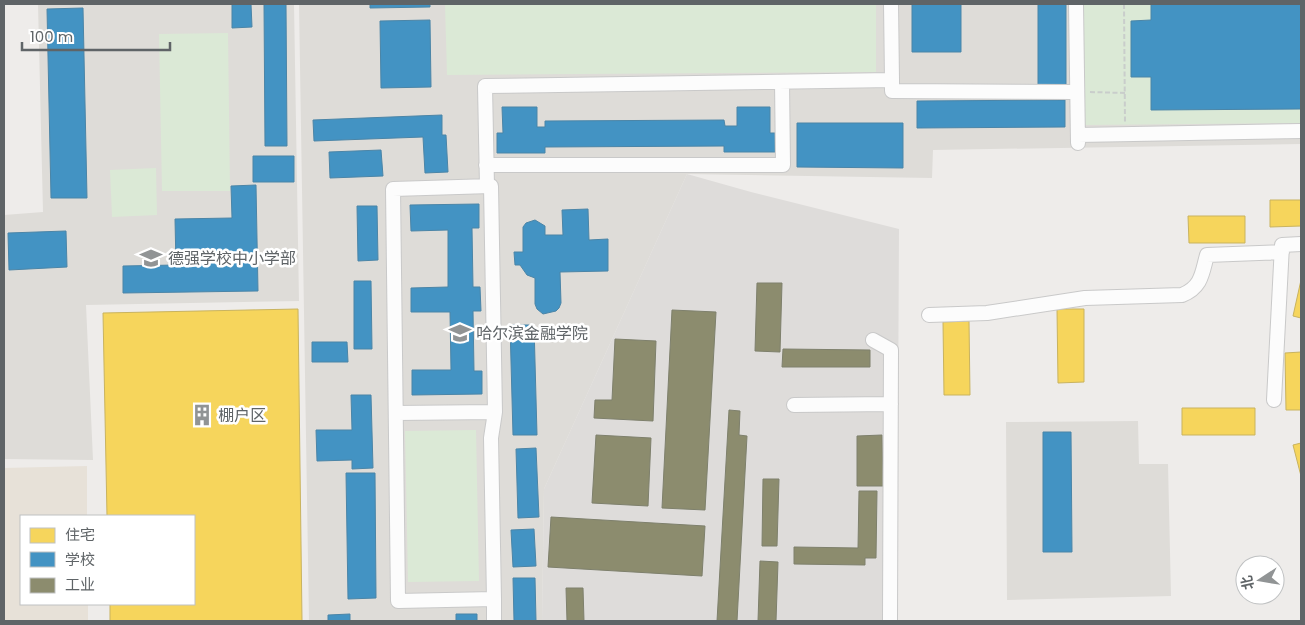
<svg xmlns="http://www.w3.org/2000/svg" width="1305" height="625" font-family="Poppins,'Noto Sans SC',sans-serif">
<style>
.commercial{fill:#e7e1d8}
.industrial{fill:#dedcda}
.education{fill:#dedcd8}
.green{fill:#dbe9d6}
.homes{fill:#f6d55c;stroke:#c9b35f}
.schools{fill:#4393c3;stroke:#4b85a7}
.industry{fill:#8c8c6e;stroke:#7e806c}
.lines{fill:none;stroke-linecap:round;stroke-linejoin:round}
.minor-casing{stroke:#c9c9c9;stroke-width:16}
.path{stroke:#c9cdcb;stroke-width:2;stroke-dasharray:5 2.5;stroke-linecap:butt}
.minor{stroke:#fcfcfc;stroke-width:14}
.labels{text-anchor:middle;stroke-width:5;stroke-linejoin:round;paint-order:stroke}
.poi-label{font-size:16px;fill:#5f6467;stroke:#fff;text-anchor:start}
</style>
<rect width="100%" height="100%" fill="#eeecea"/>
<path class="commercial" d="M87,466V516H21V604H88V621H4V468Z"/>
<path class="industrial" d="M687,174L751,192L899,229L897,621H542L544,489Z"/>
<path class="education" d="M38,4H294L299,301L86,305L93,460L4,459V215L43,212Z
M299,4H1301V144L933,150L932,178L687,174L544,489L542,621H309Z
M1138,421L1139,464H1168L1171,596L1007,600L1006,422Z"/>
<path class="green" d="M445,4H876V72L447,75Z
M1083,4H1301V123L1085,125Z
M228,33L230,191H162L159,34Z
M156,168L157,215L112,217L110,170Z
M476,430L479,581L408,582L405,431Z"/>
<path class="homes" d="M1270,200H1301V226L1270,227Z
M1188,216H1245V243H1189Z
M1301,280V318L1293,316Z
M298,309L302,621H110V604H194V516H107L103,313Z
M1057,309H1084V382L1058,383Z
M969,321L970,395H944L943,322Z
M1301,352V410H1286L1285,353Z
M1182,408H1255V435H1182Z
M1301,443V476L1293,445Z"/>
<path class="schools" d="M232,4H251L252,27L232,28Z
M264,4H286L287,146H265Z
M370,4H430V7L370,8Z
M912,4H961V52H912Z
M1038,4H1066V86H1038Z
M1151,4H1301V109L1151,110V77H1131V21L1151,20Z
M83,8L87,198H51L47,9Z
M430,20L431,87L381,88L380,21Z
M1065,100V127L917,128V101Z
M502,107H537V127H545V121L724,120L725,126H737V107H770V133H775V152H724V146L545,147V153H497V133H503Z
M442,115V135H446L448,172L425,173L423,137L314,141L313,120Z
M797,123H903V168L797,167Z
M381,150L383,176L330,178L329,152Z
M253,156H294V182H253Z
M256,185L258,291L123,293V266L176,265L175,219L232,218L231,186Z
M479,204V228H472L473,287H480L481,311H473L474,371H482V394L412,395V370H451L450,312H411V288L448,287V230L411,231L410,205Z
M357,206H377L378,260L358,261Z
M588,209L589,240L608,239V271L560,272L561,303L559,308L556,311L543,314L537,309L535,304V278L527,275L520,265H515L514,252H523V227L526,223L535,220L545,226V235H563L562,210Z
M66,231L67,267L9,270L8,233Z
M354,281H371L372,349H354Z
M510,325H534L537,435H513Z
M312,342H347L348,362H312Z
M351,395H371L373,468L352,469V460L317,461L316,430H352Z
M1043,432H1071L1072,552H1043Z
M536,448L539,517L518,518L516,449Z
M346,473H375L376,598L348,599Z
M534,529L536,566L513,567L511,530Z
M513,578H535L536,621H514Z
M350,614V621H328V615Z
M456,614H477V621H456Z"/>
<path class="industry" d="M757,283H782L780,352L755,351Z
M672,310L716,312L705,510L662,508Z
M615,339L656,341L653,421L594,418L595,400H612Z
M783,349L870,350V367H782Z
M729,410L740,411L739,435L747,436L737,621H717Z
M596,435L651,438L648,506L592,503Z
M882,435L883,486H857V436Z
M763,479H779L777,546H762Z
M859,491H877L876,558H865V565L794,564V547L858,548Z
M551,517L705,526L702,576L548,567Z
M760,561L778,562L776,621H758Z
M566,588H583L584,621H567Z"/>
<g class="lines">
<g class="minor-casing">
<path id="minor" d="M1076,4L1078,143
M892,80V91L1077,92
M1078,135L1301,131
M486,165H783L782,82
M487,186L485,86L892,80L891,4
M929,315L987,313L1085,298L1182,295C1202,287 1202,273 1207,255L1282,252
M873,340L891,350L890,621
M1274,400L1282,245L1301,244
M794,405L891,404
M396,413L495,412
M494,621V599L491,438L495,412L491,186L393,189L398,601L494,599"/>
</g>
<path class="path" d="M1124,4L1125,124
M1090,92L1125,93"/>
<use href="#minor" class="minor"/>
</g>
<defs>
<g id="school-bare" transform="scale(1.725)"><path d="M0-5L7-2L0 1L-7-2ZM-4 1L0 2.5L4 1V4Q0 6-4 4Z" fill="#919495" stroke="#fff" stroke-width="2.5" paint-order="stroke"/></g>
<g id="university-bare" transform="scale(1.725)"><path d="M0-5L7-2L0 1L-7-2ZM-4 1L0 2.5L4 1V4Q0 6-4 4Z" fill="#919495" stroke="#fff" stroke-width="2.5" paint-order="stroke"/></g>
<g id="building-bare" transform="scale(1.725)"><path d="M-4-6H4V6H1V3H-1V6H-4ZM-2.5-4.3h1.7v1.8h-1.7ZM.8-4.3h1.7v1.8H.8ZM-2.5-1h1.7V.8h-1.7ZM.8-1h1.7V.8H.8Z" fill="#919495" stroke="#fff" stroke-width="2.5" paint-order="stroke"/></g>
</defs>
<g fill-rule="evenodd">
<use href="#school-bare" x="151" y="258"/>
<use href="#university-bare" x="460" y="333"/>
<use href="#building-bare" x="202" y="415"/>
</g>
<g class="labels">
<g class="poi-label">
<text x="168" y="264">德强学校中小学部</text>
<text x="476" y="339">哈尔滨金融学院</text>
<text x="218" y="421">棚户区</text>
</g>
</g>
<rect width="1305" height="625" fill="none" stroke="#5f6467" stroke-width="10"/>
<rect x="20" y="515" width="175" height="90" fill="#ffffff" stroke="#bfc1c2"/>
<rect x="30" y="528" width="25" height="15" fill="#f6d55c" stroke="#bfc1c2"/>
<text x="65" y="540" font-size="15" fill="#5f6467">住宅</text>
<rect x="30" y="552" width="25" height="15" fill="#4393c3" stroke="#bfc1c2"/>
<text x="65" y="565" font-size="15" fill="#5f6467">学校</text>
<rect x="30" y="578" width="25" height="15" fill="#8c8c6e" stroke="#bfc1c2"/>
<text x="65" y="590" font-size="15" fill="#5f6467">工业</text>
<g transform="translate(1260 580) rotate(258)"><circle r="24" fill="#ffffff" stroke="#bfc1c2"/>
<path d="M0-4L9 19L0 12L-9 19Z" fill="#919495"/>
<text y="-8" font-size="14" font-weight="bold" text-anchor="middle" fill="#5f6467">北</text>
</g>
<path d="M22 42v8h148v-8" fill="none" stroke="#5f6467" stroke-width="2.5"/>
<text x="30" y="42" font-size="15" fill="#5f6467" stroke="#ffffff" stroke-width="4" paint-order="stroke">100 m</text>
</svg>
